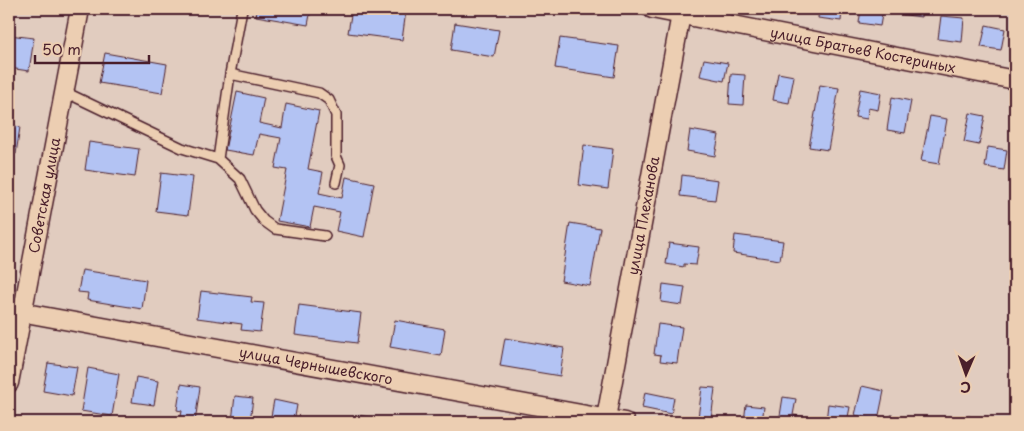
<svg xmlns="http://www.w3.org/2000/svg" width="1024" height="431" font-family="'Playpen Sans',sans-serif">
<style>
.building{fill:#b3c3f3;stroke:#4a1f2b}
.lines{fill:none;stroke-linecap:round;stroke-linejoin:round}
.service-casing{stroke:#4a1f2b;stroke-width:12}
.minor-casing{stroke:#4a1f2b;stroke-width:21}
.service{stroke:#ecceb2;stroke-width:9}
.minor{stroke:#ecceb2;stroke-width:18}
.labels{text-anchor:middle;stroke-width:5;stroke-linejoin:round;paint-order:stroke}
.street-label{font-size:14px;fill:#4a1f2b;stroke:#ecceb2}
</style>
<rect width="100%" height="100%" fill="#e1ccbf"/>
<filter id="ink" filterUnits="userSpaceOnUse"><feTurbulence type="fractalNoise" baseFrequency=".02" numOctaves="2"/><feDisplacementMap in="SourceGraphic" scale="10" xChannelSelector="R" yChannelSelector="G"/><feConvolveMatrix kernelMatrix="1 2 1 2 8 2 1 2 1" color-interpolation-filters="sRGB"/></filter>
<g filter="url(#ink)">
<path class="building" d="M257,9H311L308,25L256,16Z
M352,9H386L406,11L402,40L348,33Z
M819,9H842L841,21L818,18Z
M861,9H883L880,26L859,23Z
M891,9H922L921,17L891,13Z
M941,16L964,18L962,42L938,39Z
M455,23L499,30L494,57L451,50Z
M986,25L1005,29L1001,50L981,47Z
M9,35L34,38L29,71L9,68Z
M560,38L619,46L614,77L555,68Z
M105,53L167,64L162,93L99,83Z
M704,59L728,63L724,81L700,76Z
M778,73L794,76L789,103L773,100Z
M731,74L745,75L743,105L729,104Z
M820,85L839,88L828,150L809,147Z
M860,89L881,93L878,110L868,108L867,119L855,117Z
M237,92L264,98L259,123L282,128L286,104L319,111L308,169L323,172L319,193L342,198L346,177L374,183L364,237L336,231L340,212L314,207L310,227L277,221L287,170L275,168L281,138L259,134L254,155L225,150Z
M892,97L911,101L905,133L887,130Z
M970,113L985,116L979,145L964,142Z
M930,116L947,119L939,164L921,161Z
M9,125L20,127L16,154L9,153Z
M690,130L719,135L715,156L687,151Z
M89,142L139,149L135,177L85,170Z
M584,145L613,149L608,189L579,185Z
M988,147L1007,150L1004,170L985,167Z
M161,173L193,177L188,215L156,211Z
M682,175L718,180L715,200L680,196Z
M570,223L600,228L590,286L561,281Z
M735,235L783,241L780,260L733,253Z
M669,243L699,247L696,265L684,264V267L666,264Z
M82,270L146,280L142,309L87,300L88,293L78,292Z
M663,284L685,287L682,305L661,302Z
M201,291L252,297L251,302L264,303L260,332L241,330L242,324L197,318Z
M299,305L361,313L357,343L295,335Z
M395,320L445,329L441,356L390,347Z
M658,324L682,327L677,363L660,361L661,355L654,354Z
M505,338L564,348L560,376L500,366Z
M48,363L77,367L72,396L43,391Z
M88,368L119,374L112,416L81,411Z
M136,377L158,381L154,405L132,402Z
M181,384L200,387L195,422H180L182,411L177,410Z
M862,386L884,391L878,420L855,415Z
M702,387L715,388L711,420L698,418Z
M645,392L674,398L671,414L642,408Z
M235,396L253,398L250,422L232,421Z
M783,397L796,399L793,415L804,417L803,422H779Z
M274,400L297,405L294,422H270Z
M828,404L850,407L847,422H826Z
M746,405L764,407L762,422H744Z
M358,415L374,418V422H357Z
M891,415L912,419L911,422H889Z
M968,416L991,420V422H967Z"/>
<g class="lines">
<g class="service-casing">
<path id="service" d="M230,74L242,9
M65,92L182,148L218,159L230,74L319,93L329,100L336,115V156L340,165L336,183
M218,159L240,179L255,210L264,221L275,229L325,236"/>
</g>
<g class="minor-casing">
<g id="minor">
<path id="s1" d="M652,9L1015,80"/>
<path id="s2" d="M9,310L625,422"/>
<path id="s3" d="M9,383L80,9"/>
<path id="s4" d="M607,422L606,418L682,9"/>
</g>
</g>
<use href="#service" class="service"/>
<use href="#minor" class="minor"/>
</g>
</g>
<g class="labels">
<g class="street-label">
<text dy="5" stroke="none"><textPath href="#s1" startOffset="215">улица Братьев Костериных</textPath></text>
<text dy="5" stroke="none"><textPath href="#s3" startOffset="191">Советская улица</textPath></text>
<text dy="5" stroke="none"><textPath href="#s4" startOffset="210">улица Плеханова</textPath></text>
<text dy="5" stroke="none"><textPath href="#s2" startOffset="312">улица Чернышевского</textPath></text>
</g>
</g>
<rect width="1024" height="431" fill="none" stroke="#ecceb2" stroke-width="30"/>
<rect x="15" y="15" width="994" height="401" fill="none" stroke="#4a1f2b" stroke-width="2" filter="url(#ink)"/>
<g transform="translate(966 374) rotate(182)" stroke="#ecceb2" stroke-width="4" paint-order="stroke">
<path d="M0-4L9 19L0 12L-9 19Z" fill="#4a1f2b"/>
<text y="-8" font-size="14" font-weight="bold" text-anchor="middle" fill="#4a1f2b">С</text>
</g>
<path d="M35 55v8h114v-8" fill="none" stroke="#4a1f2b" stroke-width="2.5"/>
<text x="42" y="55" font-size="15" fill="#4a1f2b" stroke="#ecceb2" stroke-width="4" paint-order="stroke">50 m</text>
</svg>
